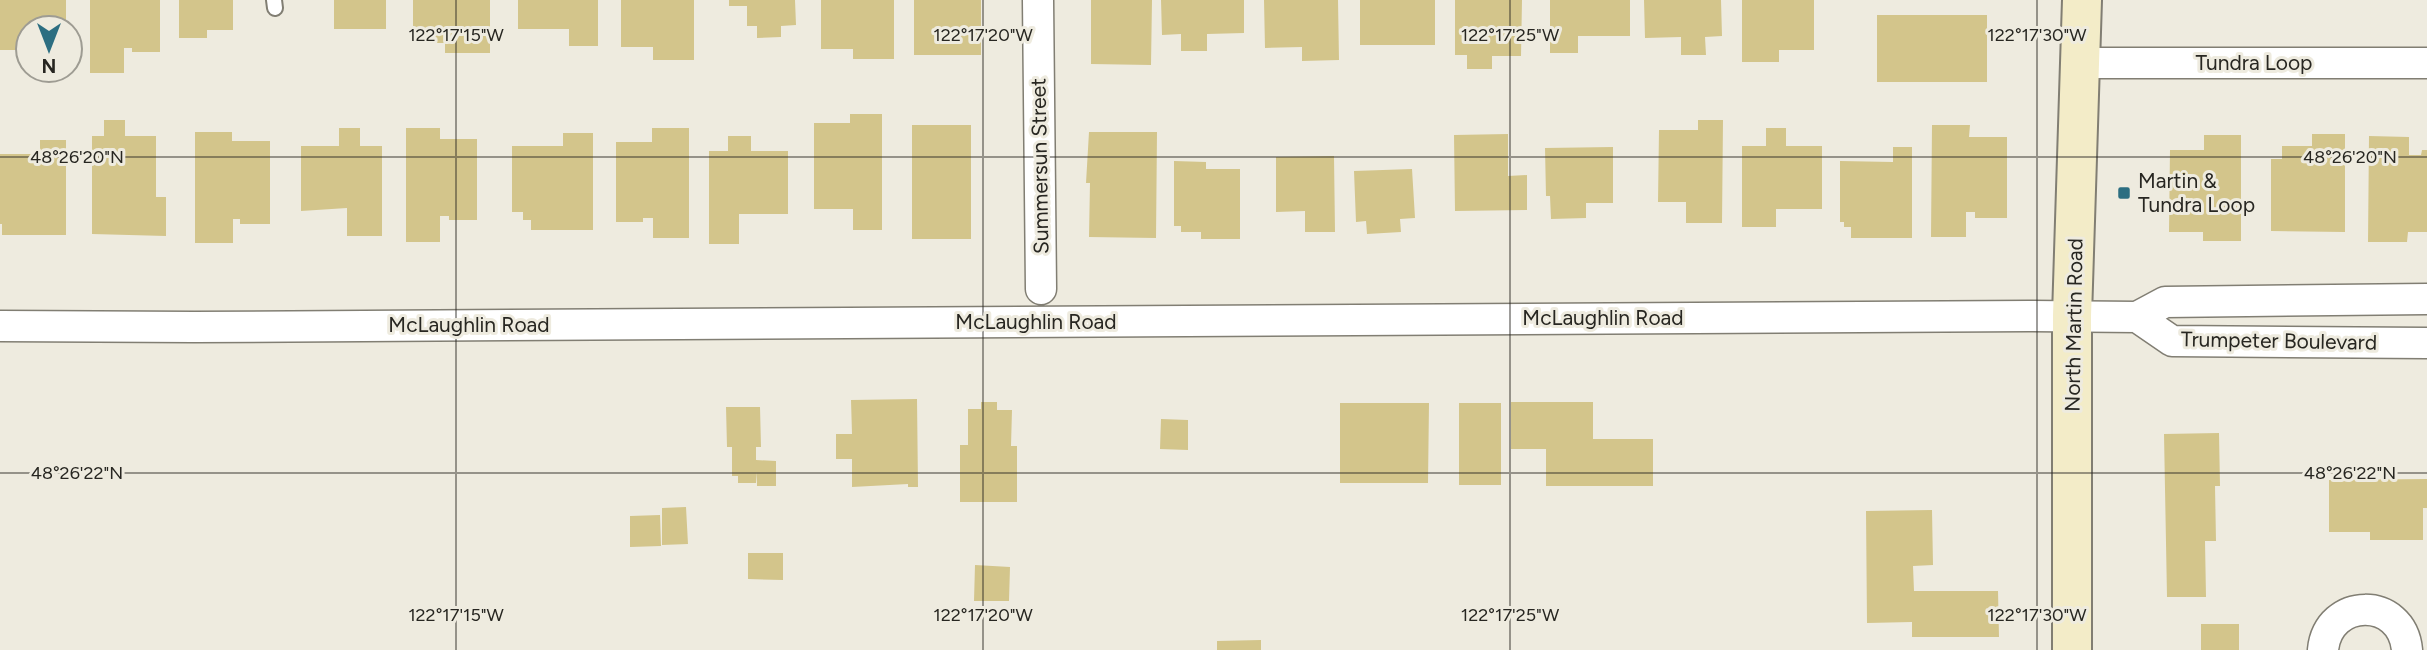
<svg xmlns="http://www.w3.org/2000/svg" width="2427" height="650" font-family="Figtree,sans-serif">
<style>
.building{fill:#d3c58b}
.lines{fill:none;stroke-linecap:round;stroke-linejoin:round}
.lane-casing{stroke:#817e73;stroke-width:18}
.street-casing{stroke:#817e73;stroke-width:33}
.secondary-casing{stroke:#817e73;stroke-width:42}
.lane{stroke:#fff;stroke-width:14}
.street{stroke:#fff;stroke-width:30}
.secondary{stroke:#f3ecc8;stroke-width:38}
.ticks{fill:none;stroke:#272621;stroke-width:2;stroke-opacity:0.45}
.poi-dot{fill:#2c6e81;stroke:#eeebdf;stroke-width:2.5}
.labels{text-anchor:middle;stroke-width:6;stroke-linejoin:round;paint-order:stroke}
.street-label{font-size:21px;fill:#272621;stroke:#eeebdf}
.poi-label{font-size:21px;fill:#272621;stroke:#eeebdf;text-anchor:start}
.ticks-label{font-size:18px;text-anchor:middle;fill:#272621;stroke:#eeebdf;stroke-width:6;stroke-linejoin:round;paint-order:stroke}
</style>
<rect width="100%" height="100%" fill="#eeebdf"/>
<path class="building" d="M0,0H66V28H28V50H0Z
M90,0H160V52H132V48H124V73H90Z
M179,0H233V30H207V38H179Z
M334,0H386V29H334Z
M413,0H490V53H445V43H413Z
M518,0H598V46H569V29H518Z
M621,0H694V60H653V47H621Z
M729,0H795L796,25L781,26V37L757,38V26H747V6H729Z
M821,0H894V59H853V49H821Z
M914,0H981V55H914Z
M1091,0H1152L1151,65L1091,64Z
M1161,0H1244V33L1207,34V51H1181V34L1162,35Z
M1264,0H1338L1339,60L1302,61V47L1265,48Z
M1360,0H1435V45H1360Z
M1455,0H1522L1521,56H1492V69H1467V55H1455Z
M1550,0H1630V36H1578V53H1550Z
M1644,0H1721L1722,36L1705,37L1706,55H1681V37L1645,38Z
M1742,0H1814V50H1779V62H1742Z
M1877,15H1987V82H1877Z
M850,114H882V230H853V209H814V123H850Z
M104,120H125V136H156V197H166V236L92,234V136H104Z
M1698,120H1723L1722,223H1686V202H1658L1659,130H1698Z
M912,125H971V239H912Z
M1932,125H1970L1969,137H2007V218H1975V212H1966V237H1931Z
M339,128H360V146H382V236H347V208L301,211V146H339Z
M406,128H440V139H477V220H449V216H440V242H406Z
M652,128H689V238H653V218H643V222H616V142H652Z
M1766,128H1786V146H1822V209H1776V227H1742V146H1766Z
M195,132H232V141H270V224H240V219H233V243H195Z
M1089,132H1157L1156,238L1089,237L1090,183H1086Z
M563,133H593V230H531V220H523V212H512V146H563Z
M1508,134V176L1527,175V210L1455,211L1454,135Z
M2312,134H2345V232L2271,231V159H2282V146H2312Z
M2204,135H2241V241H2203V232H2169L2170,150H2204Z
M728,136H751V151H788V214H739V244H709V151H728Z
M2369,136L2409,137V155H2421L2422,150H2427V232H2408L2407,242H2368Z
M40,140H66V235H2V224H0V154H40Z
M1613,147V203H1586V218L1551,219L1550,196H1546L1545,148Z
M1893,147H1912V238H1851V227H1844V222H1840V161L1893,162Z
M1334,156L1335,232H1305V211L1276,212V157Z
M1174,161L1206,162V169H1240V239H1201V232H1181V226H1174Z
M1412,169L1415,218L1400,219L1401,232L1367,234L1366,221L1356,222L1354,171Z
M917,399L918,487H908V484L852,487V459H836V434H852L851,400Z
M981,402H997V410H1012L1011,446H1017V502H960V445H968V409H981Z
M1511,402H1593V439H1653V486H1546V449H1511Z
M1340,403H1429L1428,483H1340Z
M1459,403H1501V485H1459Z
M726,407H760L761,447H756V460L776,461V486H757V472L756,483H738V476H732V447H727Z
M1161,419L1188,420V450L1160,449Z
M2219,433L2220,486H2215L2216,541H2205L2206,597H2167L2164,434Z
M2427,479V508H2423V540H2370V532H2329V480Z
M686,507L688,544L662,545V508Z
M1932,510L1933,565L1913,566L1914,591H1998L1999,637H1912V622L1867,623L1866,511Z
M660,515L661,546L630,547V516Z
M748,553H783V580L748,579Z
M975,565L1010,567L1009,601H974Z
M2201,624H2239V650H2201Z
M1261,640V650H1217V641Z"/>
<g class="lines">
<g class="lane-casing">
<path id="lane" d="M274,0L275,8"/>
</g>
<g class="street-casing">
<path id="street" d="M1038,0L1041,289
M2081,63H2427
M2137,317L2172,341L2427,343
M0,326L194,327L2028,316L2137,317L2165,302L2427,299
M2323,650C2328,597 2402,596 2407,650"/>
</g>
<g class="secondary-casing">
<path id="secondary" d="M2072,650V316L2082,0"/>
</g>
<use href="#lane" class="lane"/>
<use href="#street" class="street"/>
<use href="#secondary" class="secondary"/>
</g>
<path class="ticks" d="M456,0V650M983,0V650M1510,0V650M2037,0V650M0,157H2427M0,473H2427"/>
<rect class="poi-dot" x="2117" y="186" width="14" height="14" rx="3.5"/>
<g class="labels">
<g class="street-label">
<text x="2254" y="70">Tundra Loop</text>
<text transform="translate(1040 166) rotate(-91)" y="7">Summersun Street</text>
<text x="1603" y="325">McLaughlin Road</text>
<text x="1036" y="329">McLaughlin Road</text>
<text x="469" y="332">McLaughlin Road</text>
<text transform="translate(2074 325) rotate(-89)" y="7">North Martin Road</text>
<text transform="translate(2279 341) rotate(1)" y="7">Trumpeter Boulevard</text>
</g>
<g class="poi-label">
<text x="2138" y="188">Martin &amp;<tspan x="2138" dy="24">Tundra Loop</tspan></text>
</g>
</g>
<g class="ticks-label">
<text x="456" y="41">122°17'15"W</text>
<text x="983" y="41">122°17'20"W</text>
<text x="1510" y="41">122°17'25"W</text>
<text x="2037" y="41">122°17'30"W</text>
<text x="2350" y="163">48°26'20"N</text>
<text x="77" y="163">48°26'20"N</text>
<text x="2350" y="479">48°26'22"N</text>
<text x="77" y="479">48°26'22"N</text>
<text x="456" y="621">122°17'15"W</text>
<text x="983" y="621">122°17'20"W</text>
<text x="1510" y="621">122°17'25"W</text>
<text x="2037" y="621">122°17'30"W</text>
</g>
<g transform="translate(49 49) rotate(180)"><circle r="33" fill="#eeebdf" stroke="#9e9c93" stroke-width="2"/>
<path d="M0-5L12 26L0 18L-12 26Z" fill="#2c6e81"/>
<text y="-10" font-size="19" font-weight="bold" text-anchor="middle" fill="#272621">N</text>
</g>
</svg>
